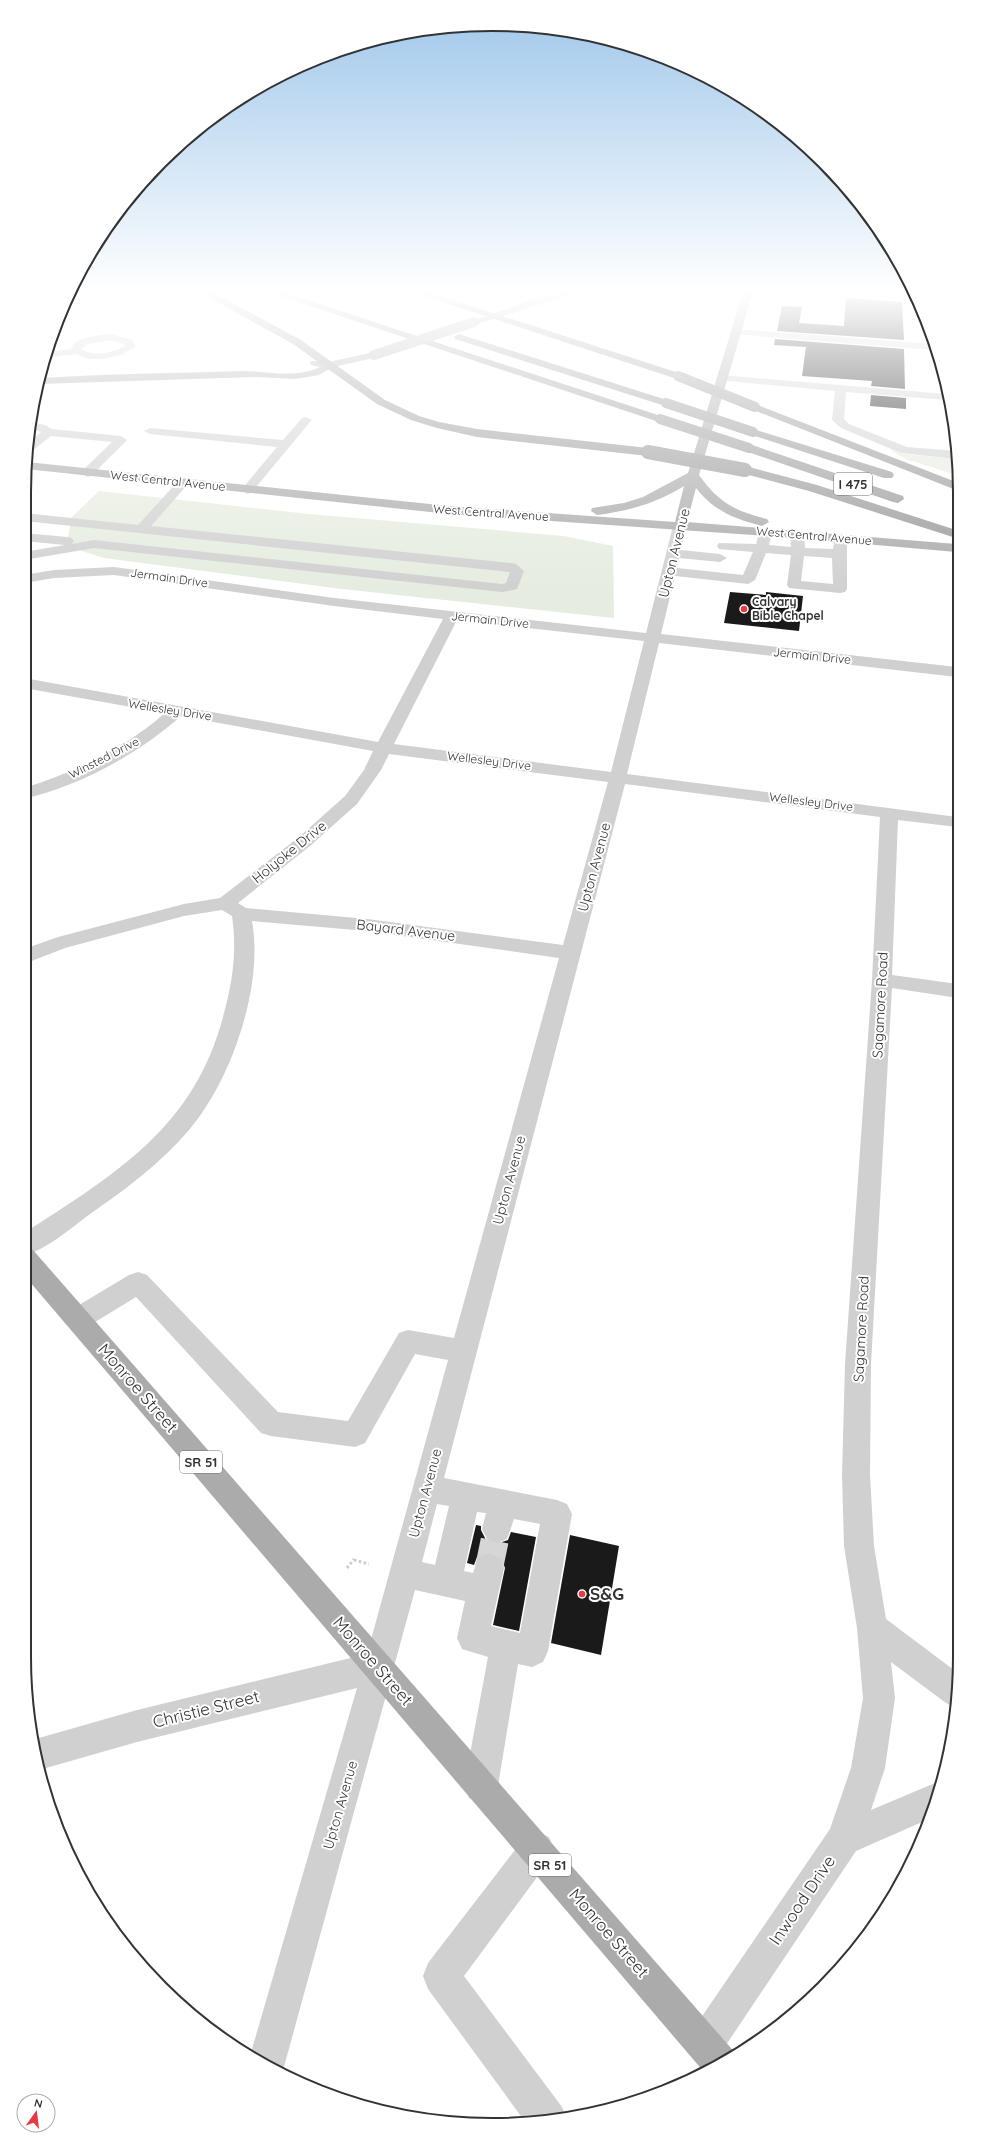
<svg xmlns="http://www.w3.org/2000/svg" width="984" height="2149" font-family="Quicksand,sans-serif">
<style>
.green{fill:#e6ecdf}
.building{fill:#1a1a1a}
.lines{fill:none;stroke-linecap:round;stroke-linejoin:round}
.minor-tunnel{stroke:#d6d6d6;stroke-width:28;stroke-dasharray:28 14;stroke-linecap:butt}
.path-far1{stroke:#cdcdcd;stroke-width:1;stroke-dasharray:1 1;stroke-linecap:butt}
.path{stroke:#cdcdcd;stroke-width:3;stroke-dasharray:2.5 2.5;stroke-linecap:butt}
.minor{fill:#d0d0d0;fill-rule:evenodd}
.major{fill:#ababab;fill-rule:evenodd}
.highway{fill:#9a9a9a;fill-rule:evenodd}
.major-bridge{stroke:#ababab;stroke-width:10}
.highway-bridge-far1{stroke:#9a9a9a;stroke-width:10}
.highway-bridge{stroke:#9a9a9a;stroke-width:14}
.poi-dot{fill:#e63946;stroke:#fff;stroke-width:1.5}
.labels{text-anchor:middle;stroke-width:4;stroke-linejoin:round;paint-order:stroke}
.far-street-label{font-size:12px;fill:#333;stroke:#fff}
.far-poi-label{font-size:12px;font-weight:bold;fill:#333;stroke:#fff;text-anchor:start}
.shield{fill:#fff;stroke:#707070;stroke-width:1}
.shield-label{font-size:13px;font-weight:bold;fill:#333}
.street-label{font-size:14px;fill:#333;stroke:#fff}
.near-street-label{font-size:17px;fill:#333;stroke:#fff}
.near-poi-label{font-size:17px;font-weight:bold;fill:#333;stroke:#fff;text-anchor:start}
.rim{fill:none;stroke:#333;stroke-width:2}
</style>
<rect width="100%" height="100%" fill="#fff"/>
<path class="green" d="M888,449L904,454L956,459V475L906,459Z
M99,491L309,514L564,536L613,546L614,618L342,589L104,558L66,546L72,517Z"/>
<path class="building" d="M846,298L902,302L904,340L777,331L782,306L802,307L799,323L844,326Z
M775,339L904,349L905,389L871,386L872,381L802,376L806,347L774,345Z
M871,395L906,398V409L870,406Z
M730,592L766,595V592L803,596L799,631L724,623Z
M476,1525L481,1526V1530L486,1540L496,1544L508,1540L511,1532L536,1537L519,1631L493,1625L505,1568L501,1557L488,1552L477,1557L474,1565L467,1563Z
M570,1535L619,1546L601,1655L551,1643Z"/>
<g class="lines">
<path class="minor-tunnel" d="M489,1568L497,1529"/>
<path class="path-far1" d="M66,301L78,305
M64,310L128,292"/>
<path class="path" d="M354,1560L369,1564
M347,1568L354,1559"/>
<path class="minor" d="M789,292H807L793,297L790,296Z
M844,292L914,294L917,299L849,295Z
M736,329L933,344L934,350L732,334L731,332Z
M110,334L133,340L135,347L121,355L103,359H88L76,354L46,358L48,352L71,349C75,336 99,336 110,334ZM110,340L124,344L125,346C112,353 94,357 81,349L88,344Z
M721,375L946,394L947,400L846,392L844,419L849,424L907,447L956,451V459L901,453L841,428L832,420L835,391L717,380L716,378Z
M306,417L312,420L310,422L251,493L247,494L241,490L277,447L150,434L144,431L150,428L283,440L302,418Z
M31,422L45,425L52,429L121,436L127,440L91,476L87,477L81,473L83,470L112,442L51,436L32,451L28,452L29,442L41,432L30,428Z
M183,479L189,483L151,526L511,563L516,564L524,571L517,589L502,592L94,548L24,560V552L65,545L24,541V533L67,537L72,538L74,541L72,544L94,540L502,584L506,583L510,572L24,521V513L138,525L179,480Z
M680,522L687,526L681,550L720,554L727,558L720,562L679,558L677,568L743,575L753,552L719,549L717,546L719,543L756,544L759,534L764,533L771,537L769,545L791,547L790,534L797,530L804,534L805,548L833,549L835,536H845L847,539V589L845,592L840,593L789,588L787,585L791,555L766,553L755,580L748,584L675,576L661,634L957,667V677L659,643L627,774L957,817V827L898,820L892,975L958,984V998L892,988L871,1364L870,1475L874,1546L886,1619L958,1673L955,1707L946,1703L891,1662L895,1698L885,1768L871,1810L935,1783L940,1785L929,1819L856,1851L718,2057L705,2063L692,2057L686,2044L692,2031L830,1829L851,1768L863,1698L857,1628L844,1546L842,1475L845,1364L872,980L880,817L625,784L444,1478L557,1500L567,1504L572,1514L548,1651L543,1662L532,1667L518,1664L498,1786L493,1798L481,1803L469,1798L464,1786L488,1657L462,1649L457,1638L465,1601L415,1590L282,2074L250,2056L357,1688L137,1742L39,1770L32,1740L137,1710L367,1654L448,1360L415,1354L365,1443L355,1447L271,1436L261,1433L136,1297L87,1327L78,1330L69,1327L65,1319L69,1311L129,1275L138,1272L147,1275L278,1412L348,1421L399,1333L408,1330L454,1338L559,958L367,931L252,921C264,986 231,1081 189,1130C161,1163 126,1189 90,1214C70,1229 48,1248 24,1256V1233C116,1174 196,1126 224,1013C233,980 237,950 232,916L222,910L184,916L65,948L24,964V949L58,937L184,904L220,898L298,838L345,796L364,770L373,751L181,716C137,755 81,785 24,799V788C75,772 124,749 165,713L24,688V678L378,742L443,619L334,606L114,575L54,578L24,583V575L54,570L114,567L334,598L646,633L673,526ZM804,556L832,558L833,584L801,581ZM457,620L644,641L611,772L394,744ZM389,754L608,782L563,945L367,919L246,908L238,903L310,846L357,804L381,770ZM437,1504L449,1506L435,1565L422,1562ZM477,1512L486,1513L482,1529L487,1539L497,1543L507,1539L514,1519L540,1524L520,1633L491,1626L504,1568L500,1558L489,1553L478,1558L473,1573L464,1571Z
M537,1832L549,1837L554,1849L549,1861L464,1976L562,2107L566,2118L526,2123L428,1989L423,1976L428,1963L525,1837Z"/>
<path class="major" d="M562,292H580L477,324L474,325L469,322L535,299Z
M743,292H753L699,475C719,503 735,511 767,519L769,522L762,526C735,519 714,511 696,488L687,522L956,544V552L797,538L449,514L26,469L27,462L449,506L675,522L684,486C657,503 629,511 597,515L591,511L592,508L624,503L643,497L688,473Z
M374,352L379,355L378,357L333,367L319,375L295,379L257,377L38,384L40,378C107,374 174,373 242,371C268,371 295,379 320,367L311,365L310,363L311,361L329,362Z
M24,1247L33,1250L737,2055L704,2072L24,1275Z"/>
<path class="highway" d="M199,292H212L301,340L385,400L419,416L439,422L477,429L648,448L654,452L648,456L477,437L437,428L411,420L377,404L293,344Z
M268,292H283L664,417L666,419L664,421H656Z
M412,292H428L682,374L683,376L682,378H674Z
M459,334L670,401L672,403L666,406L662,405L455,339L454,337Z
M755,404L956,482V490L751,409L749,407Z
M753,429L892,472L894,475L892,478H884L749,434L747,432L749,430Z
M749,444L903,496L904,499L898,503L893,502L745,451L743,448Z
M745,466L817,485L956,530V538L809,491L741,473L739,470L741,467Z"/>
<path class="major-bridge" d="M374,355L474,322"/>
<path class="highway-bridge-far1" d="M678,376L755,407
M666,403L753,432
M660,419L749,448"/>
<path class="highway-bridge" d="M648,452L745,470"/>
</g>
<linearGradient id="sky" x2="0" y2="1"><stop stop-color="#9ec6ea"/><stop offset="0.49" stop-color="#fff"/><stop offset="1" stop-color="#fff" stop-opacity="0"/></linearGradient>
<rect width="984" height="593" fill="url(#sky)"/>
<g class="poi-dot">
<circle cx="744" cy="609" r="4"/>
<circle cx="582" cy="1594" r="4"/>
</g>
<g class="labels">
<g class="far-street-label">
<text transform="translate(168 481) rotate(6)" y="4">West Central Avenue</text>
<text transform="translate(491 513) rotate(4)" y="4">West Central Avenue</text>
<text transform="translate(814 536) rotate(5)" y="4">West Central Avenue</text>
<text transform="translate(169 578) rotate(8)" y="4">Jermain Drive</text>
<text transform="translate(490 620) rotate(6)" y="4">Jermain Drive</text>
<text transform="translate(812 656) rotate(6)" y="4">Jermain Drive</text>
<text transform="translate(170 710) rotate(9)" y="4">Wellesley Drive</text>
<text transform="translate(104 758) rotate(-27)" y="4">Winsted Drive</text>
<text transform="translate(489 761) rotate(7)" y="4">Wellesley Drive</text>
<text transform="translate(811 802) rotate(7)" y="4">Wellesley Drive</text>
</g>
<g class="far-poi-label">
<text x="752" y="606">Calvary<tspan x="752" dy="14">Bible Chapel</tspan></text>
</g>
<g class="shield">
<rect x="834" y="473" width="38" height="22" rx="3"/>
<rect x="180" y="1451" width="42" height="22" rx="3"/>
<rect x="529" y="1854" width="42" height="22" rx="3"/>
</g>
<g class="shield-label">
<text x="853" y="489">I 475</text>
<text x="201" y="1467">SR 51</text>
<text x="550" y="1870">SR 51</text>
</g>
<g class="street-label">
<text transform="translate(674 553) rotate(-76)" y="5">Upton Avenue</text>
<text transform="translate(289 852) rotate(-39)" y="5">Holyoke Drive</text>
<text transform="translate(594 867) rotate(-75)" y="5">Upton Avenue</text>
<text transform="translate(406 930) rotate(7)" y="5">Bayard Avenue</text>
<text transform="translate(880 1005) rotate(-87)" y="5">Sagamore Road</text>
<text transform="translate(509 1180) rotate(-75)" y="5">Upton Avenue</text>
<text transform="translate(861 1329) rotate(-87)" y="5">Sagamore Road</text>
<text transform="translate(425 1493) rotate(-75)" y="5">Upton Avenue</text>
<text transform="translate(340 1805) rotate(-74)" y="5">Upton Avenue</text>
</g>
<g class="near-street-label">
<text transform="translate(138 1388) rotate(49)" y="6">Monroe Street</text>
<text transform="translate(373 1661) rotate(49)" y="6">Monroe Street</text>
<text transform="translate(206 1709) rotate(-14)" y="6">Christie Street</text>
<text transform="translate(802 1900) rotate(-56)" y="6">Inwood Drive</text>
<text transform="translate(609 1933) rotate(49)" y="6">Monroe Street</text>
</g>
<g class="near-poi-label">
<text x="590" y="1600">S&amp;G</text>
</g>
</g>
<path d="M0 0H984V2149H0ZM492 31H492A461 461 0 0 1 953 492V1657A461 461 0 0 1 492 2118H492A461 461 0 0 1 31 1657V492A461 461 0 0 1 492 31Z" fill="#fff" fill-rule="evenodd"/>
<path class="rim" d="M492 31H492A461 461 0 0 1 953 492V1657A461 461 0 0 1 492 2118H492A461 461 0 0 1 31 1657V492A461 461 0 0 1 492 31Z"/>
<g transform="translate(36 2113) rotate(14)"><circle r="19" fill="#ffffff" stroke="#adadad"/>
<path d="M0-3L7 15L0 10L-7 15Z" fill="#e63946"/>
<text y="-6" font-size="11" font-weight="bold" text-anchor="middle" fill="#333333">N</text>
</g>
</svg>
